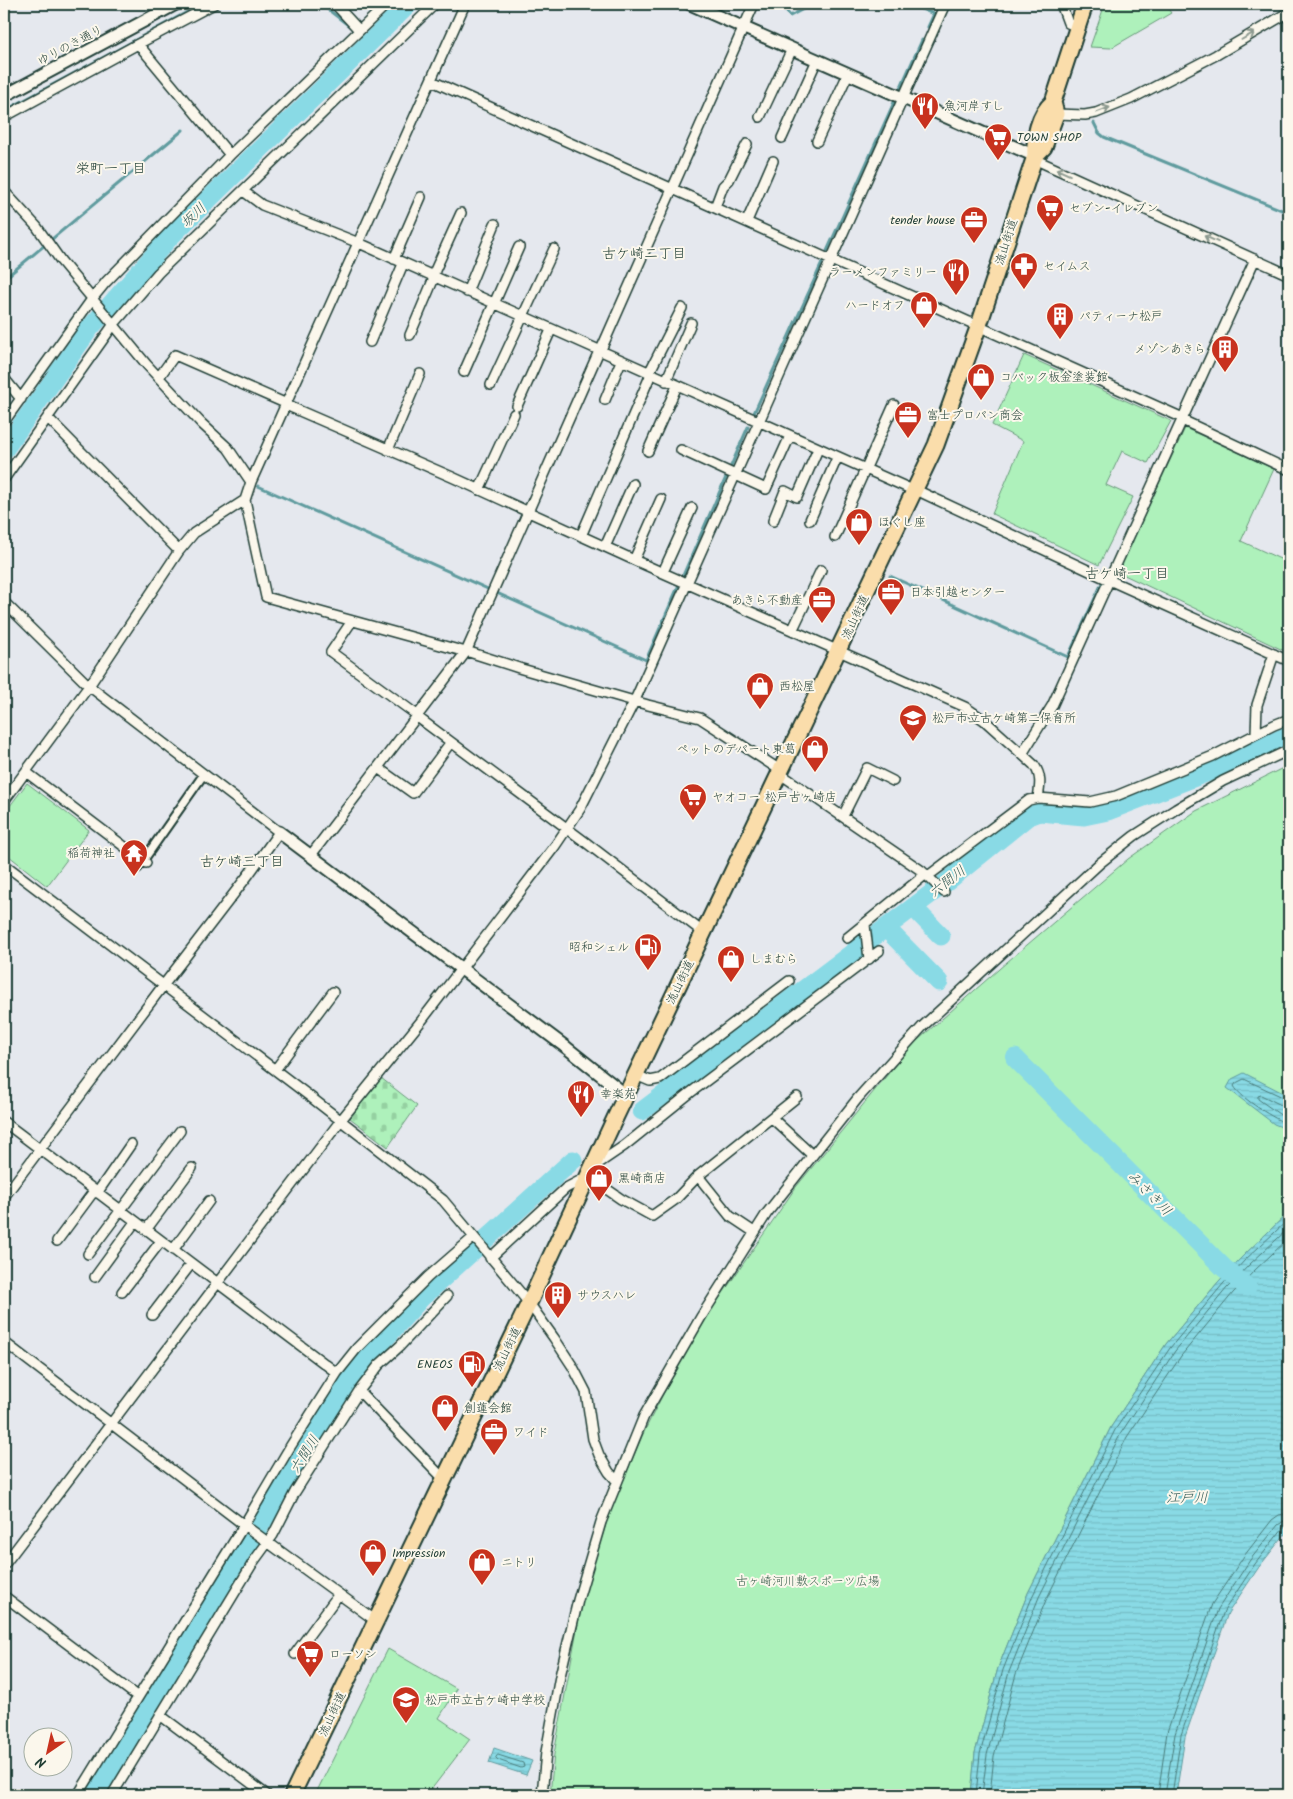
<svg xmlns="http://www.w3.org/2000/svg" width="1293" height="1799" font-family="Kalam,'Klee One',sans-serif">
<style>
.green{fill:#aef1bb;stroke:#669778}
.cemetery{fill:url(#cemetery-stones);stroke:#669778}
.water{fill:url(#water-rules);stroke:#5f9b9e}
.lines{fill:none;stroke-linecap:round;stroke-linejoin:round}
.shore{stroke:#497c7b;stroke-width:1}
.stream{stroke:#5f9b9e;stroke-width:3}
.river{stroke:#89dae5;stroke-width:19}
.pedestrian-casing{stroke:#1f3d34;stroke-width:11}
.minor-casing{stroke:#1f3d34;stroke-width:12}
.tertiary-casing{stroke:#1f3d34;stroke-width:15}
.primary-casing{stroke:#1f3d34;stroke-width:19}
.pedestrian{stroke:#fbf7ec;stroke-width:7}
.minor{stroke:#fbf7ec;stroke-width:9}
.tertiary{stroke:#fbf7ec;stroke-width:11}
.primary{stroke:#faddab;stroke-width:15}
.oneway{stroke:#8d9a90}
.labels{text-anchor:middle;stroke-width:4;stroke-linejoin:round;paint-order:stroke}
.street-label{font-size:12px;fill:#1f3d34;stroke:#fbf7ec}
.poi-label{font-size:12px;fill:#1f3d34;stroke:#fbf7ec;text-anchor:start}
.park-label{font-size:12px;fill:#3c614f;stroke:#fbf7ec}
.neighbourhood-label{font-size:14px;fill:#1f3d34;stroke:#fbf7ec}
.water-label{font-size:14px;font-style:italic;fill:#345c57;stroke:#fbf7ec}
</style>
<defs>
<pattern id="cemetery-stones" width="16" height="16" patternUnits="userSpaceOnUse" patternTransform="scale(1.25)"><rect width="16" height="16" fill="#aef1bb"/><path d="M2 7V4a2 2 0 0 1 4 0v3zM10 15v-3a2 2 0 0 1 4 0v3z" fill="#95d0a1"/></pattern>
<pattern id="water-rules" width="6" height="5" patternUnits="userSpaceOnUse" patternTransform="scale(1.25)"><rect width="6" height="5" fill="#89dae5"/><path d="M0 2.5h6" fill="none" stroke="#76bcc5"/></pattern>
</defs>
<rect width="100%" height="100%" fill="#e5e8ee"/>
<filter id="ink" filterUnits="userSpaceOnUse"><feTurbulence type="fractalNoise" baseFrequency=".02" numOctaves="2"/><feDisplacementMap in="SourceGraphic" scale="10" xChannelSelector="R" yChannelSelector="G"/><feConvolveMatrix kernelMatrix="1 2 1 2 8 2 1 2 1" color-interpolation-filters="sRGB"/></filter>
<g filter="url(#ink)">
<path class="green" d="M1105,4H1165L1171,13L1111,48L1090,47Z
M1024,355L1171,421L1148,463L1122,451L1106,485L1133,497L1099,565L992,514L1023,441L992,425Z
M1185,428L1274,469L1241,541L1289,563V653L1118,572Z
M1289,765V1212L1242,1257L1219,1281L1166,1344L1111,1427L1028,1593L998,1668L975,1753L971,1795H550L554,1754L582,1602L609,1514L643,1434L662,1396L710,1312L796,1187L910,1047L1007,962L1128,859L1196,811Z
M27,783L89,830L47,886L4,852V814Z
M388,1649L457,1689L439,1718L470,1739L427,1795H315Z"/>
<path class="cemetery" d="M381,1078L417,1106L388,1147L350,1118Z"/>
<path class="water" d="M1244,1073L1289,1096V1130L1274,1124L1227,1088L1232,1079Z
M1289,1212V1529L1259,1567L1228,1613L1185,1737L1176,1795H971L975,1753L998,1668L1028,1593L1111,1427L1166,1344L1219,1281L1242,1257Z
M494,1748L532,1761L526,1775L489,1763Z"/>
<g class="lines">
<path class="shore" d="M1289,1100L1244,1079L1236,1083L1234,1086C1241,1099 1275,1119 1289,1125
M1289,1107L1283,1106L1261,1095L1258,1096V1099L1279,1114L1289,1118
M498,1755L523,1763L524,1767L521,1768L498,1760L496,1758Z
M976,1795L980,1754L1003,1670L1033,1595L1115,1430L1170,1348L1223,1284L1245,1260L1289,1219
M982,1795L987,1755L1009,1672L1039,1597L1121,1433L1175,1351L1227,1288L1250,1264L1289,1228
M990,1795L994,1756L1016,1674L1046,1600L1127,1437L1181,1356L1233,1293L1255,1270L1289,1238
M1158,1795L1167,1732L1212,1604L1244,1556L1272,1520L1279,1515L1289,1513
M1165,1795L1175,1734L1218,1609L1250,1560L1278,1525L1284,1521L1289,1520
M1172,1795L1181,1735L1224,1611L1255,1564L1283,1528L1289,1527"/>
<path class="stream" d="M313,4L326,8L352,28
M781,4L790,16L813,4
M909,4L934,14L928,27
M1067,4L1068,8
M359,34L370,42
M4,111L202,4
M1094,123L1099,133L1104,137L1289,213
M827,251L922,40
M4,279L183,130
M754,413L822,263
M258,486L646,660L748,427
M890,576L1068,657L1102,583"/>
<path class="river" d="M4,450L90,328L170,237L409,4
M913,907L941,936
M886,928L939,982
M1015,1058L1224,1268L1247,1287
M642,1111L944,884L1027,817L1040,812L1084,816L1108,811L1216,769L1289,735
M95,1795L351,1377L421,1298L573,1160"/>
<g class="pedestrian-casing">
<path id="pedestrian" d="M138,868L204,774"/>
</g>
<g class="minor-casing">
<path id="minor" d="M335,4L359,30
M1061,4L1068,23L1078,27
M138,44L214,4
M432,81L1183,418
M1056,114L1085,115L1096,113L1131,99L1216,55L1289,12
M4,117L138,44L230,155
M760,117L792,49
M782,138L817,60
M817,141L848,74
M1034,159L1289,275
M4,191L37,227L61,261L147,365L201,423L228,448L251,482L245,500L194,533L179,551L89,686L4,801
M243,191L262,205L359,243L915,491
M715,207L723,186L729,180L747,144
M747,221L773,161
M394,259L421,197
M432,277L461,213
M467,292L495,224
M410,335L434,278
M370,342L403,264
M600,352L754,4
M464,372L519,247
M649,373L682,308
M159,377L175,355L287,404
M4,378L21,399
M666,381L691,323
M491,385L554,249
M605,400L621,361
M286,405L452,477L634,560L965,707L984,720L1034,765C1042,776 1040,786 1038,798
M517,406L551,330
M48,418L179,551
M1182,420L1289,470
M4,422L92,299L106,282L230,155L387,4
M388,450L420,374
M681,450L766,489L790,436
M648,451L677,386
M4,479L114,324L158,273L435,4
M251,482L465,4
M479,490L514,414
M916,490L1109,580L1289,661
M245,500L266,597L466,652
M810,520L837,458
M773,521L785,491L797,497L818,449
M581,536L651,374
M835,537L894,405
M605,547L633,484
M634,560L661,499
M663,572L692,508
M4,602L89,686L279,832L249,874L159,991L4,1197
M352,621L331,652L417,715
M793,629L821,570
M466,651L522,669L648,705L700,718L780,770
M416,716L584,841L704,933
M1256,734L1257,705L1274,654
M1022,754L1052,706L1255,259
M378,768L413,793L451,742
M26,772L146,863
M779,773L922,871L944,892
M843,816L867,768L893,781
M311,855L466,652L599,351
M4,864L308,1095L443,1200L529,1303L554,1338L573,1367L586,1392L593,1439L599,1455L609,1472L617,1481
M928,876L1029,800L1038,798L1090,802L1116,796L1213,756L1274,725L1289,719
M865,925L869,959
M847,938L926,874
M275,1070L333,992
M636,1075L650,1081L660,1079L789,981
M772,1118L812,1155
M4,1122L337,1373
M596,1165L624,1146L690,1093L879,951
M698,1176L797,1097
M97,1193L131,1144
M146,1230L192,1168
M57,1241L94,1191
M173,1250L209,1201
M88,1254L180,1131
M490,1258L566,1188L587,1177L595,1181L621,1199L652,1216L676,1199L698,1176L730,1216L754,1232
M95,1277L135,1222
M122,1292L161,1241
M152,1315L191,1264
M4,1342L244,1525L376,1621
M445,1477L439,1474L359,1391L379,1365L400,1346L447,1296
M4,1565L341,1120L422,1020L555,846L580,809L635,700L945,4
M4,1596L138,1697
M295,1654L339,1594
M160,1715L267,1795
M78,1795L244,1525L290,1447L337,1373L357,1348L428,1277L474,1237
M112,1795L254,1561L273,1535L295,1492L359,1391
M542,1795L546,1752L560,1676L578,1600L601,1522L644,1416L701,1317L767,1213L858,1098L923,1026L1100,863L1134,836L1176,809L1223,781L1289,750"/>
</g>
<g class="tertiary-casing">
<path id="tertiary" d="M690,4L1035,156
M4,96L176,4
M279,832L567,1048L626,1095"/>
</g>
<g class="primary-casing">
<path id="primary" d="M1035,156L1044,147L1056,114L1053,102
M292,1795L529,1303L616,1116L936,445L979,325L1035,156C1034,137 1038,115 1053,102L1085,4"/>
</g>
<use href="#pedestrian" class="pedestrian"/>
<use href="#minor" class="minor"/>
<use href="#tertiary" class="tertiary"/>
<use href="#primary" class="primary"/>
</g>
<defs><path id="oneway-shaft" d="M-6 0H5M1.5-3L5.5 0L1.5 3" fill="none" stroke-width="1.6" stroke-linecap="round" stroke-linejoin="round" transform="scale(1.25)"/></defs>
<g class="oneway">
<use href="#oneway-shaft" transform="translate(1248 36) rotate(-30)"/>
<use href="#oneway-shaft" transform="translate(1103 110) rotate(-21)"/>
<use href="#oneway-shaft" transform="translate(1063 172) rotate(-156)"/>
<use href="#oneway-shaft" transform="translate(1211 239) rotate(-156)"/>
</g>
</g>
<defs>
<g id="restaurant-pin" transform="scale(1.4375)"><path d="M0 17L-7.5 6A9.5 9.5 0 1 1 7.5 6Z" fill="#c8321e" stroke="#fbf7ec"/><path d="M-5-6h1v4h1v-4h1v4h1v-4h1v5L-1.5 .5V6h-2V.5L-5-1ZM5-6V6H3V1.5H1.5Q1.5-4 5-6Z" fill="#fff"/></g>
<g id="supermarket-pin" transform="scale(1.4375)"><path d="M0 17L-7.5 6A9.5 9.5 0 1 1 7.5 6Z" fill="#c8321e" stroke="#fbf7ec"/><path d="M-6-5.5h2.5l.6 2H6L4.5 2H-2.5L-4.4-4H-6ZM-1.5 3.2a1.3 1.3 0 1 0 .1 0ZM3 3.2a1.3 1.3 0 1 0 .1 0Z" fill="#fff"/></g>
<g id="office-pin" transform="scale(1.4375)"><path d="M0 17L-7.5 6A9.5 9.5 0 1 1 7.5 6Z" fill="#c8321e" stroke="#fbf7ec"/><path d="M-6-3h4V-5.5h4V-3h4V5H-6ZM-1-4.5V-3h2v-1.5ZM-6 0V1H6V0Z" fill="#fff"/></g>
<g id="pharmacy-pin" transform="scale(1.4375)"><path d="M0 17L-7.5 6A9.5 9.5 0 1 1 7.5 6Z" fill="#c8321e" stroke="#fbf7ec"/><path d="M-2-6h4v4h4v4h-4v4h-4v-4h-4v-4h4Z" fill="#fff"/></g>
<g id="shop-pin" transform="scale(1.4375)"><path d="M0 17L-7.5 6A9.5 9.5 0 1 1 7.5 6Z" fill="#c8321e" stroke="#fbf7ec"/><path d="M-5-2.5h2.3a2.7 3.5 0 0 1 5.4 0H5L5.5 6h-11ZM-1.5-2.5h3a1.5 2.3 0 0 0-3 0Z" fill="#fff"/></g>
<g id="building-pin" transform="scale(1.4375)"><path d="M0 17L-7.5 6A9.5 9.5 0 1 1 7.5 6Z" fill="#c8321e" stroke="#fbf7ec"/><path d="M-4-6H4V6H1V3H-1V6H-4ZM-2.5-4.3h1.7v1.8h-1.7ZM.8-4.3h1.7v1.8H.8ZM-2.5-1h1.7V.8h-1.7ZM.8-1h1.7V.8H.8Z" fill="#fff"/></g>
<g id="school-pin" transform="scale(1.4375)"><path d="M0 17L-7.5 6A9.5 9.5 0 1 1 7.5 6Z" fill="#c8321e" stroke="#fbf7ec"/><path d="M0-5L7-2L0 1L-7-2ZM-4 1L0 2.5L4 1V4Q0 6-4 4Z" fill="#fff"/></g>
<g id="temple-pin" transform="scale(1.4375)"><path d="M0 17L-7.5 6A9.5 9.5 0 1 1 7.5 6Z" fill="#c8321e" stroke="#fbf7ec"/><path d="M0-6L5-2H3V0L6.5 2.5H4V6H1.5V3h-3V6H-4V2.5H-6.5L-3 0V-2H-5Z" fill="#fff"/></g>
<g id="fuel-pin" transform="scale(1.4375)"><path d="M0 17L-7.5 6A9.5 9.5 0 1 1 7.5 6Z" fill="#c8321e" stroke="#fbf7ec"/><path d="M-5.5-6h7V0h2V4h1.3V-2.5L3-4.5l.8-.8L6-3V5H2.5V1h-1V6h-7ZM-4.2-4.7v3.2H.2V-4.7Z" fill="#fff"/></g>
</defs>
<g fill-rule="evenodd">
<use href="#restaurant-pin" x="925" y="106"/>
<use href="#supermarket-pin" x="998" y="137"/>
<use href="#supermarket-pin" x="1050" y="208"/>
<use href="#office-pin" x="974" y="220"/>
<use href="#pharmacy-pin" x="1024" y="266"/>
<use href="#restaurant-pin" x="956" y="272"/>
<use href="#shop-pin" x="924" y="305"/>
<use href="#building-pin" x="1060" y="316"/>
<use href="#building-pin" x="1225" y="349"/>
<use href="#shop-pin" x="981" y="377"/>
<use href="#office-pin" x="908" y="415"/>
<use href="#shop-pin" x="859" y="522"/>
<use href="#office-pin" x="891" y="592"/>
<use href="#office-pin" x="822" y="600"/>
<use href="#shop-pin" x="760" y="686"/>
<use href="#school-pin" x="913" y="718"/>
<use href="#shop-pin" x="815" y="749"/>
<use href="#supermarket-pin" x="693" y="797"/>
<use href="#temple-pin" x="134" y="853"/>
<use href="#fuel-pin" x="648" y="947"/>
<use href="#shop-pin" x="731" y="959"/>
<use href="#restaurant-pin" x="581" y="1094"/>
<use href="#shop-pin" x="599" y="1178"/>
<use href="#building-pin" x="558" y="1295"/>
<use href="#fuel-pin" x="472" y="1364"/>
<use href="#shop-pin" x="445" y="1408"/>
<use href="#office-pin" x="494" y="1432"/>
<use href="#shop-pin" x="373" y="1553"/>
<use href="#shop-pin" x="482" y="1562"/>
<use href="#supermarket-pin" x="310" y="1654"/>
<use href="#school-pin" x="406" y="1700"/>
</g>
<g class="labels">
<g class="street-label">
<text transform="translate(70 45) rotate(-28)" y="4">ゆりのき通り</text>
<text transform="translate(1006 242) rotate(-72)" y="4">流山街道</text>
<text transform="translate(855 617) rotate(-65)" y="4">流山街道</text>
<text transform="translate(680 982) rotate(-64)" y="4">流山街道</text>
<text transform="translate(507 1349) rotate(-64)" y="4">流山街道</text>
<text transform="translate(332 1714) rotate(-65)" y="4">流山街道</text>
</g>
<g class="poi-label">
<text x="944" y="110">魚河岸すし</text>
<text x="1017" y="141">TOWN SHOP</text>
<text x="1069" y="212">セブン-イレブン</text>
<text x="955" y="224" text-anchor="end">tender house</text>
<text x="1043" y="270">セイムス</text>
<text x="937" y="276" text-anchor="end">ラーメンファミリー</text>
<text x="905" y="309" text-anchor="end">ハードオフ</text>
<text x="1079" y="320">パティーナ松戸</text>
<text x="1206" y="353" text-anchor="end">メゾンあきら</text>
<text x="1000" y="381">コバック板金塗装館</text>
<text x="927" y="419">富士プロパン商会</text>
<text x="878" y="526">ほぐし座</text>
<text x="910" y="596">日本引越センター</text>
<text x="803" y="604" text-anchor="end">あきら不動産</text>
<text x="779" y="690">西松屋</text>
<text x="932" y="722">松戸市立古ケ崎第二保育所</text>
<text x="796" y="753" text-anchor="end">ペットのデパート東葛</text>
<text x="712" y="801">ヤオコー 松戸古ヶ崎店</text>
<text x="115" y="857" text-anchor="end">稲荷神社</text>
<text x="629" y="951" text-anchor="end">昭和シェル</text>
<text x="750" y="963">しまむら</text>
<text x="600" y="1098">幸楽苑</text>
<text x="618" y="1182">黒崎商店</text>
<text x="577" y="1299">サウスハレ</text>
<text x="453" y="1368" text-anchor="end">ENEOS</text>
<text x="464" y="1412">創蓮会館</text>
<text x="513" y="1436">ワイド</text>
<text x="392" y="1557">Impression</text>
<text x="501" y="1566">ニトリ</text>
<text x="329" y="1658">ローソン</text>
<text x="425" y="1704">松戸市立古ケ崎中学校</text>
</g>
<g class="park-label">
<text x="808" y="1585">古ヶ崎河川敷スポーツ広場</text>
</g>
<g class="neighbourhood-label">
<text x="111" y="173">栄町一丁目</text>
<text x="644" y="258">古ケ崎二丁目</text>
<text x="1127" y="578">古ケ崎一丁目</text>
<text x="242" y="866">古ケ崎三丁目</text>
</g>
<g class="water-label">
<text transform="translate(193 215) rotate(-44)" y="5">坂川</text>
<text transform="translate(947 881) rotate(-38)" y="5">六間川</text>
<text transform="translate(1150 1193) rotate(45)" y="5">みさき川</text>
<text transform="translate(304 1454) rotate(-58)" y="5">六間川</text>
<text x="1187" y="1502">江戸川</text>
</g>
</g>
<rect width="1293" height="1799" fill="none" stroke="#fbf7ec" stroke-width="20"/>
<rect x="10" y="10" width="1273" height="1779" fill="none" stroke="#1f3d34" stroke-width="2" filter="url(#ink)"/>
<g transform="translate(48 1752) rotate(214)"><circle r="24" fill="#fbf7ec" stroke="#a3ada2"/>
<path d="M0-4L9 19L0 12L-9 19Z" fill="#c8321e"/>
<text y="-8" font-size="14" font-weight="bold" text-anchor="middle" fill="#1f3d34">N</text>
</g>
</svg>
